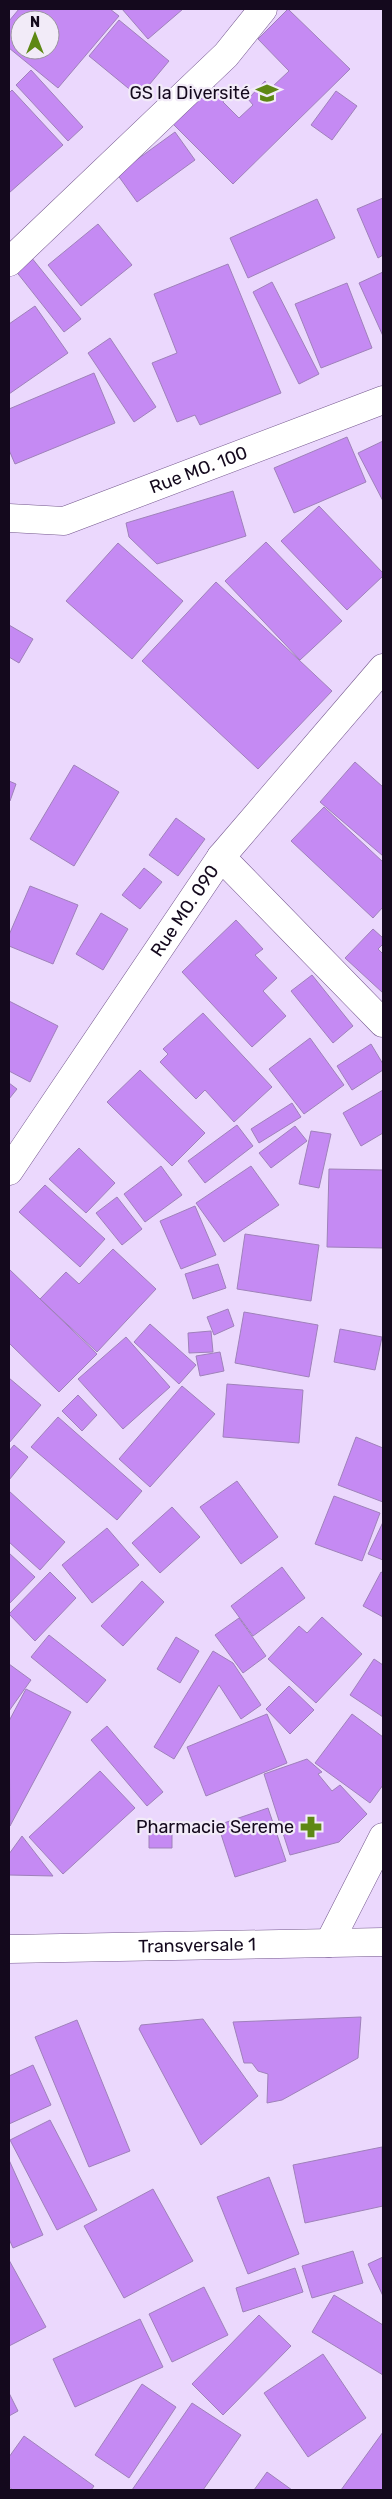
<svg xmlns="http://www.w3.org/2000/svg" width="392" height="2499" font-family="Rubik,sans-serif">
<style>
.building{fill:#c58af3;stroke:#9f81ba;fill-rule:evenodd}
.lines{fill:none;stroke-linecap:round;stroke-linejoin:round}
.minor-casing{stroke:#73568c;stroke-width:29}
.tertiary-casing{stroke:#73568c;stroke-width:29}
.secondary-casing{stroke:#73568c;stroke-width:29}
.minor{stroke:#fff;stroke-width:28}
.tertiary{stroke:#fff;stroke-width:28}
.secondary{stroke:#fff;stroke-width:28}
.labels{text-anchor:middle;stroke-width:4.5;stroke-linejoin:round;paint-order:stroke}
.poi-label{font-size:18px;fill:#14091d;stroke:#f2ebf8;text-anchor:end}
.street-label{font-size:18px;fill:#14091d;stroke:#f2ebf8}
</style>
<rect width="100%" height="100%" fill="#ebd8fd"/>
<path class="building" d="M19,9H110L119,16L58,88L9,48V21ZM20,20H50V50H20Z
M122,9H183L148,39Z
M288,9L350,69L233,184L172,123L212,84L226,98L223,102L239,118L253,105L248,99L265,81L271,88L289,71L258,39Z
M119,20L169,61L139,97L89,56Z
M31,70L83,127L68,141L16,85Z
M12,90L63,145L9,193V93Z
M336,91L357,106L332,140L311,125Z
M175,132L195,160L137,202L117,174Z
M383,198V255L378,258L357,209Z
M317,199L335,238L248,278L230,238Z
M98,224L132,265L81,306L48,265Z
M31,257L81,319L64,332L15,270Z
M228,264L281,393L200,425L195,415L177,422L152,363L177,353L154,294Z
M383,272V336L359,283Z
M272,282L319,374L299,384L253,292Z
M347,283L372,348L321,368L295,304Z
M35,306L68,353L9,394V324Z
M110,338L156,407L134,422L88,353Z
M94,373L115,423L15,464L9,450V409Z
M347,437L366,482L294,513L274,468Z
M383,441V501L358,453Z
M233,491L246,536L157,564L129,537L126,523Z
M319,506L383,573V576L347,610L281,541Z
M266,542L342,621L300,660L225,581Z
M118,543L183,601L132,659L66,601Z
M216,582L332,691L258,769L142,661Z
M9,625L33,639L19,663L9,657Z
M355,762L383,787V856L320,802Z
M74,765L119,792L74,866L30,839Z
M9,781L16,784L10,801H9Z
M324,807L383,862V907L373,918L291,841Z
M176,818L205,839L178,876L149,855Z
M144,868L162,882L140,909L122,895Z
M30,886L78,905L53,964L9,946V935Z
M101,913L128,929L103,970L76,954Z
M236,920L263,949L255,955L277,978L263,991L286,1016L252,1047L182,972Z
M373,929L383,938V944L378,949L383,954V993L345,958Z
M312,975L353,1026L333,1043L291,991Z
M9,1001L58,1026L30,1082L9,1071Z
M203,1013L272,1087L234,1122L205,1090L196,1099L160,1062L168,1054L163,1049Z
M310,1038L344,1085L304,1114L269,1069Z
M371,1044L383,1064V1070L352,1090L337,1066Z
M140,1070L205,1133L172,1166L107,1102Z
M9,1083L17,1089L9,1099Z
M383,1090V1133L361,1146L343,1113Z
M292,1103L301,1117L259,1143L251,1129Z
M237,1125L253,1146L205,1183L188,1161Z
M295,1126L307,1141L271,1168L259,1153Z
M311,1131L331,1134L319,1188L299,1184Z
M79,1148L115,1183L86,1213L49,1179Z
M161,1166L182,1195L145,1222L124,1194Z
M251,1166L279,1205L224,1242L196,1203Z
M329,1169L383,1170V1248L327,1247Z
M45,1185L105,1239L80,1267L19,1212Z
M117,1197L142,1229L122,1245L96,1213Z
M195,1206L216,1255L181,1269L160,1221Z
M245,1234L319,1245L311,1301L237,1289Z
M113,1249L156,1289L97,1352L40,1299L66,1272L79,1284Z
M218,1264L226,1288L193,1299L185,1274Z
M9,1269L97,1354L59,1392L9,1343Z
M228,1309L234,1326L214,1335L207,1317Z
M244,1312L318,1325L309,1377L235,1363Z
M150,1324L196,1365L179,1384L134,1342Z
M340,1329L382,1337L375,1370L334,1362Z
M211,1331L213,1352L189,1353L188,1333Z
M126,1337L170,1387L123,1429L78,1379Z
M220,1352L224,1371L200,1376L196,1356Z
M9,1378L41,1405L9,1443Z
M227,1384L303,1390L299,1443L223,1437Z
M182,1386L215,1414L150,1487L119,1459Z
M78,1395L97,1415L82,1431L62,1411Z
M58,1417L142,1491L117,1520L31,1447Z
M356,1437L383,1448V1502L338,1485Z
M14,1445L28,1457L9,1480V1451Z
M237,1481L278,1537L241,1564L200,1507Z
M9,1491L65,1542L40,1570L9,1542Z
M334,1496L380,1513L362,1561L315,1544Z
M172,1507L200,1537L160,1573L132,1543Z
M383,1522V1560L368,1554Z
M107,1528L139,1565L92,1603L62,1565Z
M9,1553L35,1577L9,1604Z
M282,1567L305,1598L253,1636L231,1606Z
M50,1572L76,1598L35,1641L9,1614Z
M381,1572L383,1573V1617L363,1606Z
M142,1581L164,1602L123,1646L101,1626Z
M322,1617L362,1654L316,1703L268,1659L299,1626L307,1633Z
M239,1618L266,1656L243,1673L215,1635Z
M49,1635L106,1680L87,1703L31,1657Z
M176,1637L199,1651L180,1683L157,1669Z
M213,1651L233,1663L261,1705L241,1719L219,1685L174,1759L154,1747Z
M374,1659L383,1665V1717L350,1695Z
M9,1664L31,1680L9,1711Z
M289,1686L314,1710L290,1734L266,1709Z
M26,1689L71,1712L10,1826L9,1721Z
M267,1714L287,1763L206,1796L187,1747Z
M352,1714L383,1737V1785L370,1803L315,1763Z
M107,1726L163,1792L147,1806L91,1740Z
M307,1759L322,1772L318,1774L332,1791L340,1785L367,1814L339,1842L290,1855L264,1774Z
M100,1771L135,1808L63,1874L29,1837Z
M268,1808L286,1861L235,1877L218,1825Z
M149,1825H172V1848H149Z
M22,1836L53,1876L9,1875V1854Z
M361,2017L358,2058L282,2100L267,2103L268,2074L258,2071L252,2063H244L233,2022Z
M203,2019L258,2096L201,2145L139,2029L141,2025Z
M77,2020L130,2151L89,2167L35,2037Z
M33,2065L51,2105L9,2124V2076Z
M50,2120L97,2210L57,2230L10,2140Z
M382,2147L383,2206L305,2223L293,2165Z
M9,2160L43,2235L13,2248L9,2239Z
M269,2177L299,2254L248,2274L217,2197Z
M153,2189L193,2261L124,2298L84,2226Z
M353,2251L363,2283L312,2298L302,2266Z
M383,2257V2296L368,2264Z
M9,2260L46,2327L9,2346Z
M295,2268L303,2292L243,2312L236,2288Z
M204,2287L228,2335L172,2362L149,2314Z
M334,2295L383,2325V2375L312,2332Z
M259,2315L291,2346L223,2415L192,2384Z
M140,2319L163,2367L75,2407L53,2359Z
M323,2354L366,2418L308,2457L264,2393Z
M142,2384L176,2407L129,2478L95,2455Z
M9,2393L18,2411L9,2416Z
M192,2403L241,2435L203,2490H132Z
M383,2432V2490H341Z
M24,2436L94,2486L91,2490H13L9,2487V2457Z
M267,2472L292,2490H254Z"/>
<g class="lines">
<g class="minor-casing">
<g id="minor">
<path d="M9,262L226,55L263,9"/>
<path id="s1" d="M9,518L64,521L383,400"/>
<path d="M221,857L383,1023"/>
<path d="M329,1943L383,1837"/>
</g>
</g>
<g class="tertiary-casing">
<g id="tertiary">
<path id="s2" d="M9,1171L221,857L383,668"/>
</g>
</g>
<g class="secondary-casing">
<g id="secondary">
<path id="s3" d="M9,1949L383,1942"/>
</g>
</g>
<use href="#minor" class="minor"/>
<use href="#tertiary" class="tertiary"/>
<use href="#secondary" class="secondary"/>
</g>
<defs>
<g id="school-bare" transform="scale(1.725)"><path d="M0-5L7-2L0 1L-7-2ZM-4 1L0 2.5L4 1V4Q0 6-4 4Z" fill="#5e8814" stroke="#f2ebf8" stroke-width="2.5" paint-order="stroke"/></g>
<g id="pharmacy-bare" transform="scale(1.725)"><path d="M-2-6h4v4h4v4h-4v4h-4v-4h-4v-4h4Z" fill="#5e8814" stroke="#f2ebf8" stroke-width="2.5" paint-order="stroke"/></g>
</defs>
<g fill-rule="evenodd">
<use href="#school-bare" x="267" y="93"/>
<use href="#pharmacy-bare" x="311" y="1827"/>
</g>
<g class="labels">
<g class="poi-label">
<text x="250" y="99">GS la Diversité</text>
<text x="294" y="1833">Pharmacie Sereme</text>
</g>
<g class="street-label">
<text dy="6" stroke="none"><textPath href="#s1" startOffset="199">Rue MO. 100</textPath></text>
<text dy="6" stroke="none"><textPath href="#s2" startOffset="314">Rue MO. 090</textPath></text>
<text dy="6" stroke="none"><textPath href="#s3" startOffset="188">Transversale 1</textPath></text>
</g>
</g>
<rect width="392" height="2499" fill="none" stroke="#14091d" stroke-width="20"/>
<g transform="translate(35 35)"><circle r="24" fill="#f2ebf8" stroke="#9991a0"/>
<path d="M0-4L9 19L0 12L-9 19Z" fill="#5e8814"/>
<text y="-8" font-size="14" font-weight="bold" text-anchor="middle" fill="#14091d">N</text>
</g>
</svg>
